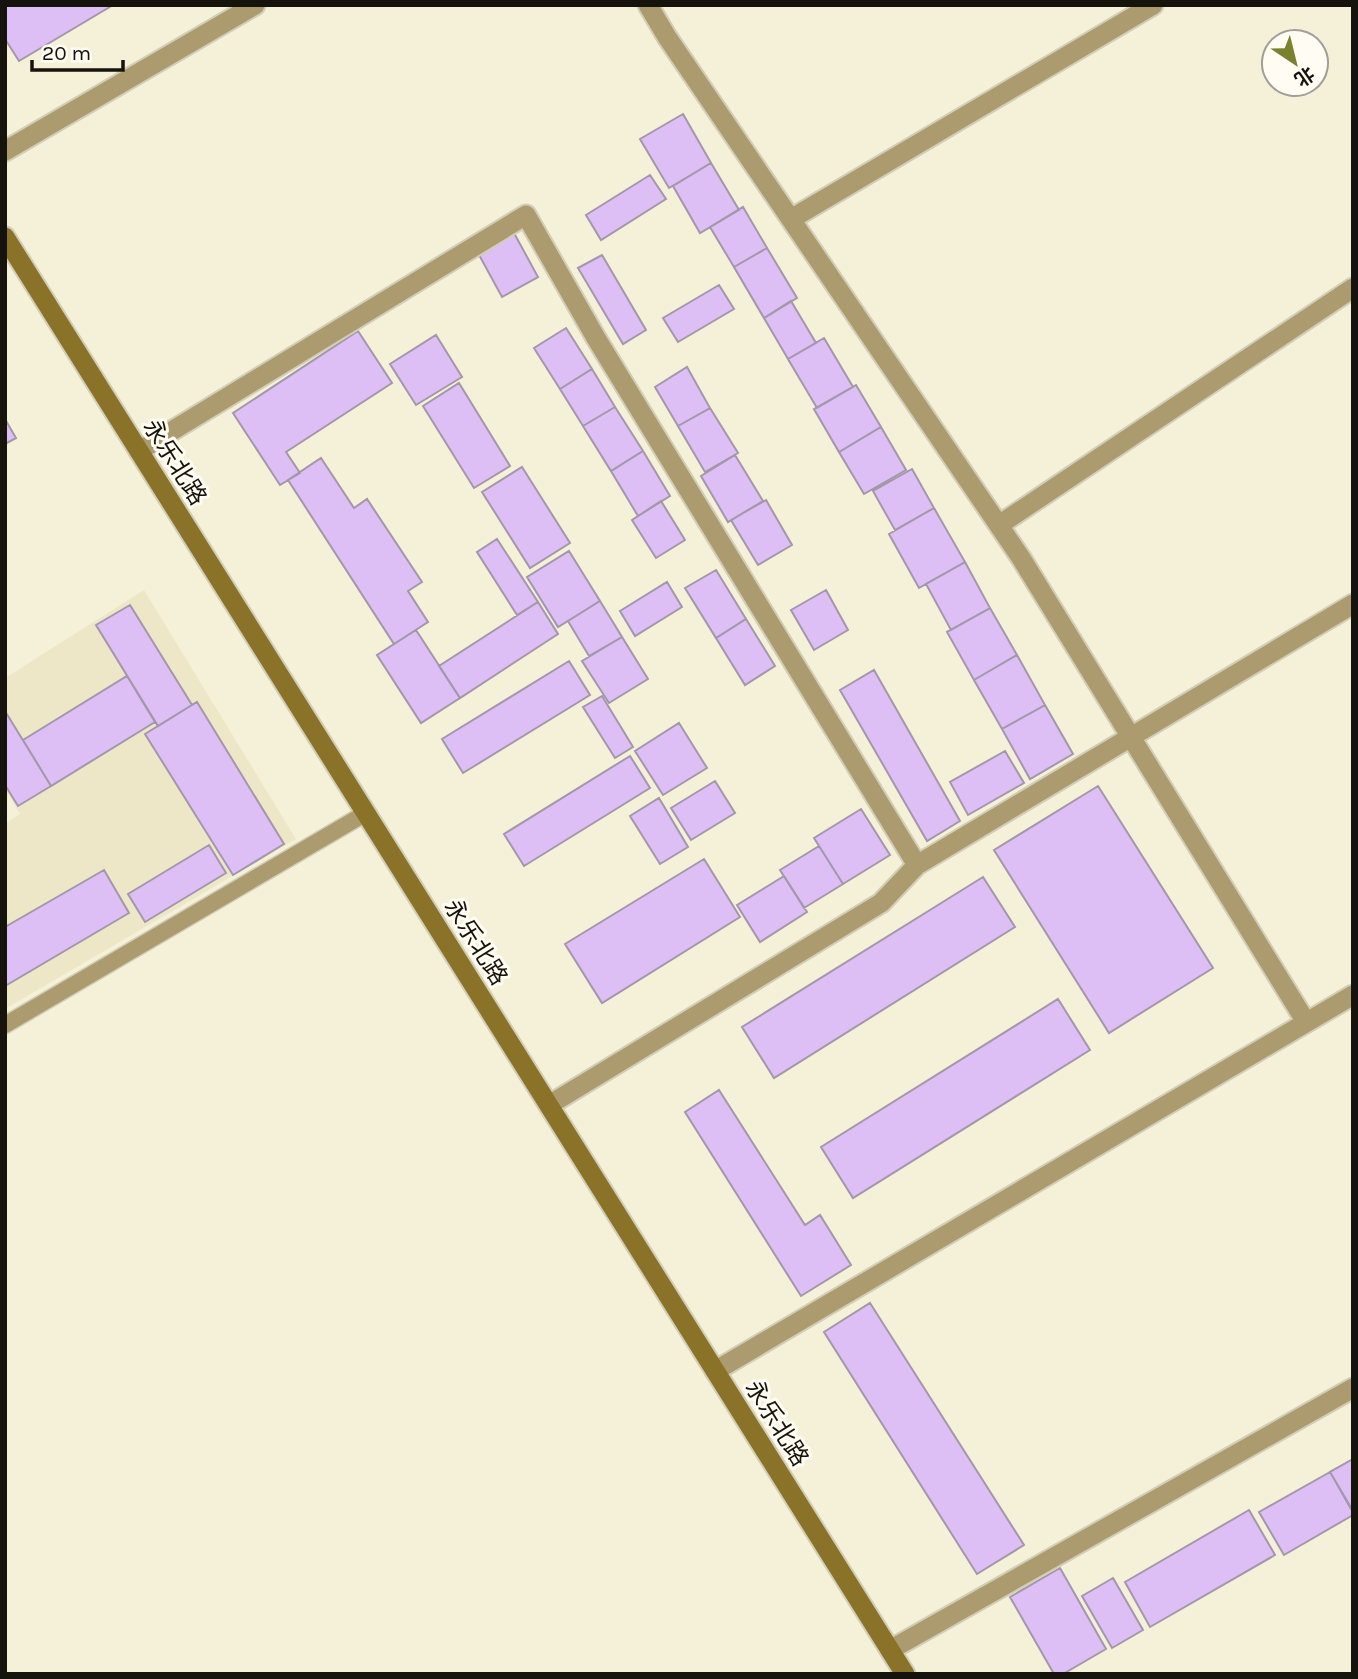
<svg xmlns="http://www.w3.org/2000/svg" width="1358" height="1679" font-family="Karla,'Noto Sans SC',sans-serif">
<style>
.built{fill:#eee7c7}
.building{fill:#debff5;stroke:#a297ab;stroke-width:2}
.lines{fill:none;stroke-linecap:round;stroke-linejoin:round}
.service-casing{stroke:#d1cdb7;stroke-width:19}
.minor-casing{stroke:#d1cdb7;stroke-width:23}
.tertiary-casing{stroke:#d1cdb7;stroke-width:23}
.secondary-casing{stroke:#d1cdb7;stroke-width:23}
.service{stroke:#ac9b6f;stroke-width:16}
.minor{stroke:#ac9b6f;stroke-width:19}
.tertiary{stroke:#ac9b6f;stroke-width:19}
.secondary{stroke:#8b7229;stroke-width:19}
.labels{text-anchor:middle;stroke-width:6;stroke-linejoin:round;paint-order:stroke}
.street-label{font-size:24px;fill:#15130b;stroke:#fffdf3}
</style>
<rect width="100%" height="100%" fill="#f5f0d8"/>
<path class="built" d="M144,590L296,839L5,1009V824L20,814L5,789V678Z"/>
<path class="building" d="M5,5H113L19,61L5,39Z
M683,114L711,163L669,188L640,139Z
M711,163L739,210L700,233L673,186Z
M650,175L666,199L601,240L586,215Z
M743,207L767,248L734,267L710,227Z
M514,233L538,277L502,297L478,253Z
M767,248L797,298L764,318L734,267Z
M602,255L646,330L623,344L578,268Z
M719,285L734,309L678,342L663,318Z
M791,301L816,343L788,359L764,318Z
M566,328L592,369L560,389L534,348Z
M358,331L392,383L286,452L300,473L280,485L233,413Z
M436,335L462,377L416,405L390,364Z
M824,338L853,387L817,408L788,359Z
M687,367L710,408L678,426L655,387Z
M592,369L615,407L583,426L560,389Z
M459,383L510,466L474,488L423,406Z
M856,385L881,427L839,452L814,409Z
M615,407L643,451L611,471L583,426Z
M710,408L738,453L705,472L678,426Z
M5,419L16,438L5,444Z
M881,427L906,470L864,494L839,452Z
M643,451L670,496L638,516L611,471Z
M735,455L763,501L728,522L701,476Z
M321,458L354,508L367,499L422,582L408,591L428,622L394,644L288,480Z
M522,467L570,543L530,568L482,492Z
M912,469L934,508L895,530L873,491Z
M766,500L792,545L758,565L731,520Z
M661,501L685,540L656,558L632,520Z
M934,508L965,562L919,588L889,534Z
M497,539L538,602L517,615L477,552Z
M569,551L600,601L558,627L527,577Z
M965,562L990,608L951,630L926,584Z
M716,570L746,619L716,638L685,588Z
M667,582L682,607L635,636L620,611Z
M826,590L848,630L814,650L791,610Z
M600,601L622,637L589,656L568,621Z
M538,602L558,634L460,698L439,666Z
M130,605L192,705L158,726L96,625Z
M990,608L1017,655L974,680L947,632Z
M746,619L775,666L745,685L716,638Z
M416,630L460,698L421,723L377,655Z
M622,637L648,679L609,703L582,661Z
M1017,655L1045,705L1002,729L974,680Z
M569,661L590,695L463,773L442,739Z
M874,670L960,821L927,841L840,690Z
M127,676L155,722L51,786L23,740Z
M602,696L633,747L615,758L583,707Z
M197,702L284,844L233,875L145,734Z
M1045,705L1073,754L1030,779L1002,729Z
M5,711L51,786L18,806L5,785Z
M679,723L707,768L663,795L635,751Z
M1005,751L1024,783L968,815L950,782Z
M630,756L650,788L524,866L504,834Z
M715,781L735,813L691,840L671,808Z
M1098,786L1213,968L1109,1033L994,850Z
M659,798L688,847L660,864L630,816Z
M861,809L890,855L843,884L814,838Z
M209,845L226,873L145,922L128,894Z
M819,846L843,884L804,908L780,870Z
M704,859L740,917L602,1003L565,944Z
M104,870L129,913L5,986V927Z
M784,876L807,912L760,942L737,905Z
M983,877L1015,927L774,1078L742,1027Z
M1058,999L1090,1050L853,1198L821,1147Z
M719,1090L805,1225L820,1215L851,1265L801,1296L685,1112Z
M870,1303L1024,1545L977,1574L824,1332Z
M1353,1459V1508L1351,1509L1330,1472Z
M1330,1472L1353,1511V1515L1284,1555L1259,1512Z
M1249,1510L1275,1555L1150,1627L1125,1582Z
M1060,1568L1106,1649L1063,1674H1054L1010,1597Z
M1113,1578L1143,1630L1112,1648L1082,1596Z"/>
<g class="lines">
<g class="service-casing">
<path id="service" d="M5,1025L366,813"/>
</g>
<g class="minor-casing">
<path id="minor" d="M648,5L667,37L1021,558L1306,1022
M791,219L1153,5
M139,451L526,215L596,338L917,865
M999,525L1353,288
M549,1105L881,903L917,865L1353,604
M715,1371L1353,995
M890,1650L1353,1388"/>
</g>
<g class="tertiary-casing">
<path id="tertiary" d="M5,151L255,5"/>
</g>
<g class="secondary-casing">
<path id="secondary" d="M5,237L905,1674"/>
</g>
<use href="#service" class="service"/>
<use href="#minor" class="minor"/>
<use href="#tertiary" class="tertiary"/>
<use href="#secondary" class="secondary"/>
</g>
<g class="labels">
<g class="street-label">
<text transform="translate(175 462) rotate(58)" y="8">永乐北路</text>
<text transform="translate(476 942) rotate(58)" y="8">永乐北路</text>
<text transform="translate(777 1423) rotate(58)" y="8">永乐北路</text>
</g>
</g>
<rect width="1358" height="1679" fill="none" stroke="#15130b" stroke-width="14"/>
<g transform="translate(1295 63) rotate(145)"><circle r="33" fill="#fffdf3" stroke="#a19f96" stroke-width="2"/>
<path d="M0-5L12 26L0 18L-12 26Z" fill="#7a822e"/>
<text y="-10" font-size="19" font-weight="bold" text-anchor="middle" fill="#15130b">北</text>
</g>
<path d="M32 60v10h91v-10" fill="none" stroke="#15130b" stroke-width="3.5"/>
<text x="42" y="60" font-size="21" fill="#15130b" stroke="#fffdf3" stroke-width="5" paint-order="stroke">20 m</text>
</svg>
